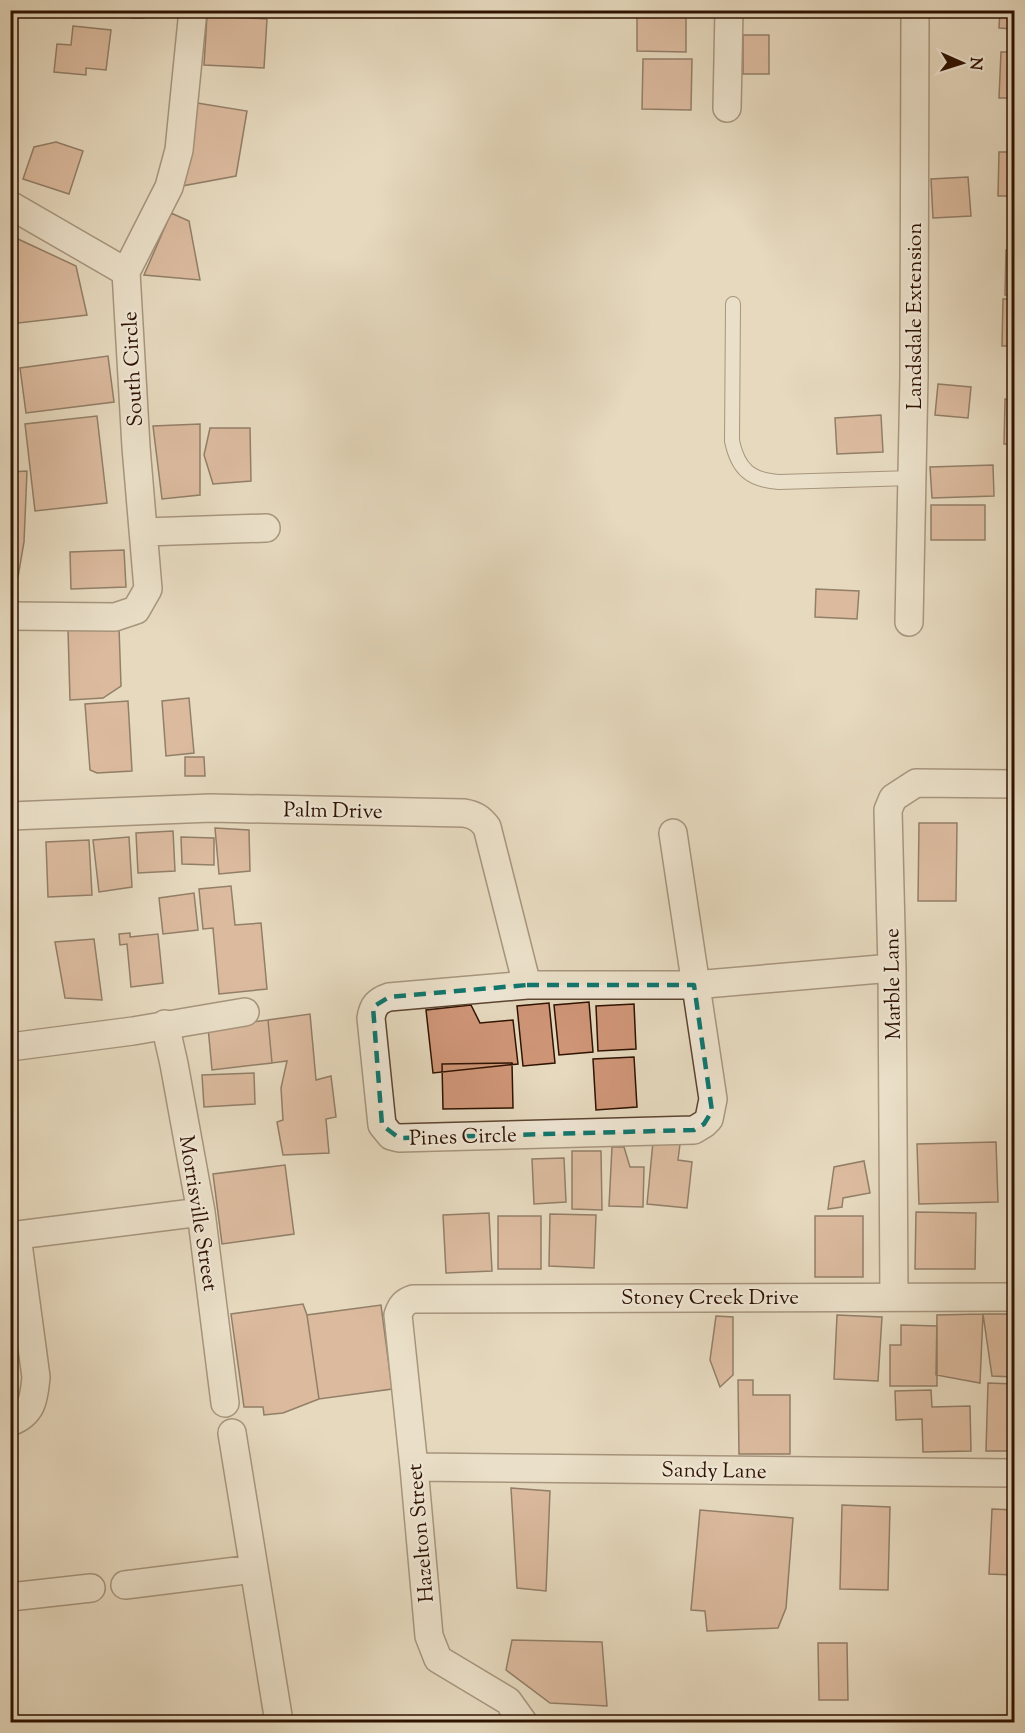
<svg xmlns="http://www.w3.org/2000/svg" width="1025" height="1733" font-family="'Sorts Mill Goudy',serif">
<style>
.building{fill:#cf9678;stroke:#2e1200;stroke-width:1.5}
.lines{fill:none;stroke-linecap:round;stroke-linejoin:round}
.service-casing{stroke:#5c4430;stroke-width:16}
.minor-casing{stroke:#5c4430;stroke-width:30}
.service{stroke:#efe6d5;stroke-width:14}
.minor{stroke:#efe6d5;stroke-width:27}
.marked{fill:none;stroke:#0f766e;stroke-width:4.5;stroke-dasharray:12 8;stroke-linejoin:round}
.labels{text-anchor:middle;stroke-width:4.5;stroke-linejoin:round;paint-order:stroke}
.street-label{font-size:21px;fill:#2e1200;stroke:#efe6d5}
</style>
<rect width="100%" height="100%" fill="#e6d9be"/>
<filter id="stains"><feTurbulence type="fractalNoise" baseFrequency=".00333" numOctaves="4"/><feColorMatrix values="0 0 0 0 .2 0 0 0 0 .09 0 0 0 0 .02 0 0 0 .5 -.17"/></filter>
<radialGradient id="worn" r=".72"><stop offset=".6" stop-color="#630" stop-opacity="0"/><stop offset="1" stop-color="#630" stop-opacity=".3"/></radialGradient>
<path class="building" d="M118,10H150V13L144,18H132Z
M1000,10H1014V29L999,28Z
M207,16L267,19L264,68L204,65Z
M637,16L686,17V52L637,51Z
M73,26L111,30L106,70L86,68V75L54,72L57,44L71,45Z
M743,35H769V74H743Z
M1001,52H1014V98H999Z
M643,59H692L691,110L642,109Z
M197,103L247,111L236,176L182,186Z
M56,142L83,151L69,194L23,179L34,147Z
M999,152H1014V196H998Z
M968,177L971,216L933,218L931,179Z
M171,213L189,221L200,280L144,275Z
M18,239L76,266L87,315L10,324V246Z
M1006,250L1014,251V295H1005Z
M1003,299H1014V346H1002Z
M1010,350H1014V396H1009Z
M108,356L114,402L26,413L20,368Z
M938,384L971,387L968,418L935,415Z
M1005,399L1014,400V444H1004Z
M881,415L883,452L837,454L835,418Z
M97,416L107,503L35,511L25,424Z
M200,424V495L162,499L153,426Z
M210,428H250L251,481L213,484L204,455Z
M993,465L994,496L932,498L930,467Z
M27,471L24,542L18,577H10V472Z
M931,505H985V540H931Z
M124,550L126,587L71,589L70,552Z
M816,589L859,591L857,619L815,617Z
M119,627L121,686L103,698L70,700L68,629Z
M189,698L194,753L166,756L162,701Z
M128,701L132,771L97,773L90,770L85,704Z
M185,757H204L205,776H185Z
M919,823H957L956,901H918Z
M215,828L249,830L250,871L219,874Z
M173,831L175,871L138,873L136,833Z
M129,837L132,887L99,892L93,840Z
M181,837L214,838V865L182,864Z
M89,840L92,895L48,897L46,842Z
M231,886L235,925L261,923L267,989L219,994L213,928L203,929L199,889Z
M194,893L198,930L163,934L159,898Z
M130,933V937L158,934L163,983L131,987L127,944L120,945L119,934Z
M94,939L102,1000L65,998L55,942Z
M589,1002L593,1052L559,1055L554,1005Z
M549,1003L555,1063L523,1066L517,1006Z
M634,1004L636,1049L598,1051L596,1006Z
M471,1005L480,1023L513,1020L518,1064L433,1073L426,1010Z
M310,1014L316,1080L331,1076L336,1117L326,1119L329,1153L283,1155L277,1122L283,1120L281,1088L287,1061L272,1063L268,1020Z
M268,1020L272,1063L212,1070L208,1027Z
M634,1057L637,1107L596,1110L593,1059Z
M512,1063L513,1108L443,1109L442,1064Z
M254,1073L255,1104L204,1107L202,1075Z
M653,1142L680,1144L678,1160L692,1162L687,1208L647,1204Z
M996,1142L998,1202L919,1204L917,1144Z
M612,1147H624L630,1167H644L643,1207L609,1206Z
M572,1151H601L602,1210L572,1209Z
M564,1158L566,1202L534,1204L532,1159Z
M864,1161L870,1193L843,1198L842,1207L828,1209L834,1167Z
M285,1165L294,1234L222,1244L213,1174Z
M916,1212L976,1213L975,1269H915Z
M489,1213L492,1271L446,1273L443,1215Z
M550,1214L596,1215L594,1268L549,1266Z
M498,1216H541V1269H498Z
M815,1216H863V1277H815Z
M303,1304L307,1315L319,1399L283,1413L264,1415L263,1407H244L231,1314Z
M381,1305L392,1389L319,1399L307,1315Z
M983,1314L980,1383L936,1375L937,1315Z
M983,1314H1014V1377L992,1376Z
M837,1315L882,1317L878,1381L834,1379Z
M716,1316L733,1317V1375L720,1387L710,1360Z
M901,1325L937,1326V1386H890V1345H901Z
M738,1380H753V1395H790V1454H739Z
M988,1383L1014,1384V1451H986Z
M931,1390L932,1407L970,1406L971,1451L923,1452L922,1419L896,1420L895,1391Z
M511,1488L550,1491L546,1591L517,1588Z
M842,1505L890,1507L888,1590L840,1589Z
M992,1509L1014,1510V1575L989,1574Z
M700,1510L793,1518L786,1608L778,1628L707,1631L705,1611L691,1610Z
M512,1640L602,1642L607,1706L550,1703L506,1670Z
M818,1643H847L848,1700H819Z
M1014,1715V1722H985V1716Z"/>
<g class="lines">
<g class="service-casing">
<path id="service" d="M733,304L732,441C738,469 750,480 779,482L912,478"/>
</g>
<g class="minor-casing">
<path id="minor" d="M727,108L729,10
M10,205L126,272
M144,532L266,528
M10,616L115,617L136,610L148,589L136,447L126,272L169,187L179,150L193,10
M909,622L914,376L915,10
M10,816L211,808L464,813C475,815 480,818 487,827L527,985
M673,833L713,1099L709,1119L704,1124L694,1130L399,1138L391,1136L382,1125L371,1018C373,1006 377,1001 389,997L527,985H694L892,968
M165,1024L174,1064L201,1212L225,1403
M10,1047L133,1031L245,1012
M10,1236L201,1212
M894,1297L892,968L888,810L893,798L916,783L1014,784
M10,1422C33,1414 34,1398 36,1377L17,1236
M232,1433L279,1722
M414,1467L1014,1473
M125,1585L253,1569
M10,1597L91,1588
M523,1722L508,1701L438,1659L429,1636L414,1467L398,1315C401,1306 404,1302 413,1299L1014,1297"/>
</g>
<use href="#service" class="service"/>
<use href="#minor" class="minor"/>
</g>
<path d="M0 0H1025V1733H0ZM527,985H694L712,1111L704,1124L694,1130L399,1138L382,1125L373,1007L389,997Z" fill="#e6d9be" fill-opacity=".55" fill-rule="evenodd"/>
<path class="marked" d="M527,985H694L712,1111L704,1124L694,1130L399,1138L382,1125L373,1007L389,997Z"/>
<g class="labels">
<g class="street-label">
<text transform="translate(914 316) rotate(-90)" y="7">Landsdale Extension</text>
<text transform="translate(132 369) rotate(-93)" y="7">South Circle</text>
<text transform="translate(333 810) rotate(1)" y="7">Palm Drive</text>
<text transform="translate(892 984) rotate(-91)" y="7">Marble Lane</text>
<text transform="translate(463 1136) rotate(-2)" y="7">Pines Circle</text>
<text transform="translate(199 1213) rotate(81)" y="7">Morrisville Street</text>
<text x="710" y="1304">Stoney Creek Drive</text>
<text transform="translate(714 1470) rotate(1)" y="7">Sandy Lane</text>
<text transform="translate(420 1533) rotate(-95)" y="7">Hazelton Street</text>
</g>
</g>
<rect width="1025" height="1733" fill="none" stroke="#e6d9be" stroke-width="36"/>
<rect x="12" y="12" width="1001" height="1709" fill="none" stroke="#2e1200" stroke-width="3"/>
<rect x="18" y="18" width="989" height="1697" fill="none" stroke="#2e1200" stroke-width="1.5"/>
<g transform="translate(962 63) rotate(93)" stroke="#efe6d5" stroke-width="4.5" paint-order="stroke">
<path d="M0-4.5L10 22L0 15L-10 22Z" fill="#2e1200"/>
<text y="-9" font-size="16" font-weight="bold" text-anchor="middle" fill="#2e1200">N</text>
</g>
<rect width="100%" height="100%" filter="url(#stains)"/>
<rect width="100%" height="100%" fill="url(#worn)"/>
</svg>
